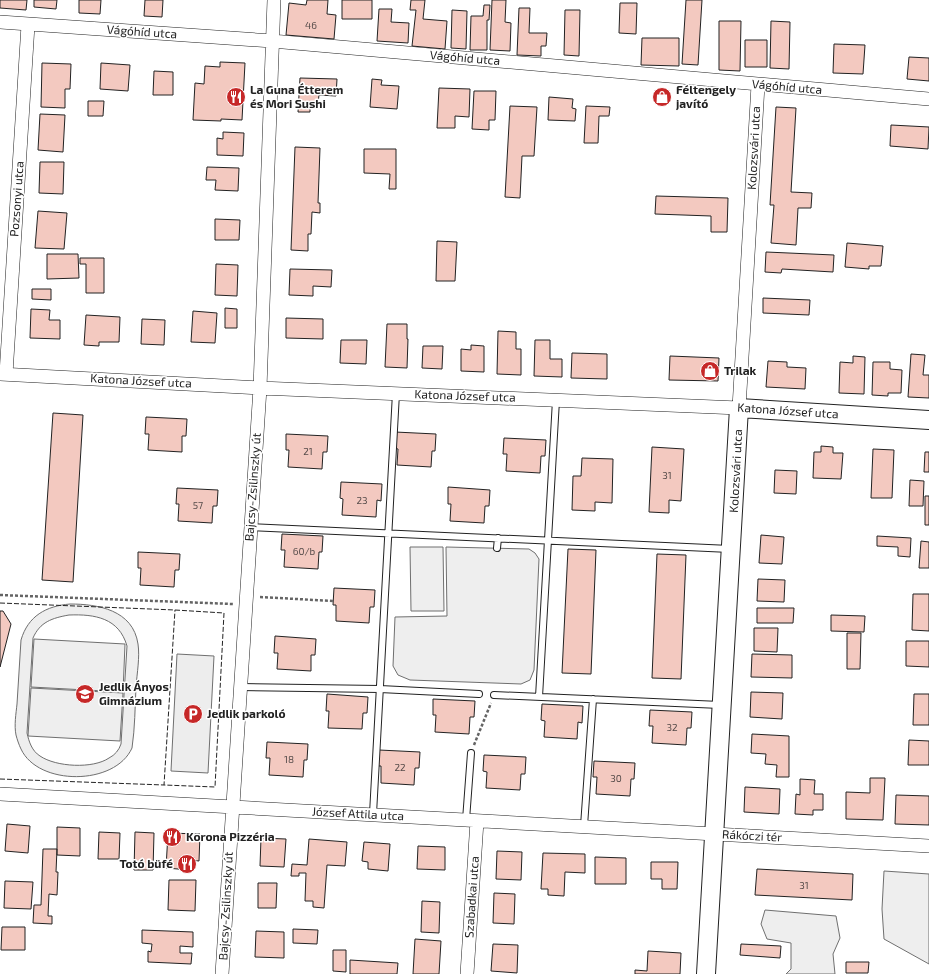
<svg xmlns="http://www.w3.org/2000/svg" width="929" height="974" font-family="'Exo 2',sans-serif">
<style>
.green{fill:#eee;stroke:#6f6f6f;fill-rule:evenodd}
.parking{fill:#ededed;stroke:#6f6f6f}
.building{fill:#f3c9c0;stroke:#222}
.lines{fill:none;stroke-linecap:round;stroke-linejoin:round}
.lane-casing{stroke:#222;stroke-width:8}
.street-casing{stroke:#222;stroke-width:14}
.secondary-casing{stroke:#222;stroke-width:20}
.path{stroke:#646464;stroke-width:2.5;stroke-dasharray:3 2;stroke-linecap:butt}
.lane{stroke:#fff;stroke-width:6}
.street{stroke:#fff;stroke-width:13}
.secondary{stroke:#fff;stroke-width:18}
.fence{stroke:#222;stroke-width:1;stroke-dasharray:5 2;stroke-linecap:butt}
.labels{text-anchor:middle;stroke-width:3;stroke-linejoin:round;paint-order:stroke}
.number-label{font-size:10px;fill:#564c4a}
.street-label{font-size:12px;fill:#222;stroke:#fff}
.poi-label{font-size:12px;font-weight:bold;fill:#222;stroke:#fff;text-anchor:start}
</style>
<rect width="100%" height="100%" fill="#fff"/>
<path class="green" d="M410,547H443L444,611H411Z
M446,547L529,549L535,553L539,559L534,670L530,680L521,684L410,680L398,675L393,666L395,617L447,616Z
M70,604C98,604 133,610 138,644C140,657 137,673 136,687C135,707 135,728 132,748C115,786 38,786 21,749C19,745 17,739 16,735C14,725 16,714 17,704C18,683 20,661 21,640C28,616 46,606 70,604ZM69,615C95,614 119,618 127,646L121,744C119,750 115,755 109,758C93,769 56,767 40,756C32,751 29,742 27,733L33,638C40,622 52,618 69,615Z
M34,639L125,644L123,692L31,687Z
M31,688L123,693L120,741L28,736Z
M884,871L929,874V964L884,939L882,909Z
M765,910L836,916L840,938L833,954L835,974H786L791,969V943L767,939L761,924Z"/>
<path class="parking" d="M177,654L214,656L208,773L171,771Z"/>
<path class="building" d="M0,0H27L26,10L0,8Z
M34,0H57L56,9L34,7Z
M79,0H101L100,14L79,13Z
M145,0H163L162,17L144,16Z
M307,0H328L327,14L336,15L334,39L286,35L289,3L306,5Z
M342,0H372V19H342Z
M411,0H425L423,19L447,21L445,49L412,46L416,10H410Z
M492,0H506L505,22L511,23L510,51L490,50Z
M686,0H702L698,65L682,64Z
M620,3H637L636,34L619,33Z
M484,5H490L489,20H487V50H470L471,16H483Z
M519,8H530L529,33H547L546,46H541V56L517,55Z
M379,9H392L391,22L409,23L408,43L377,41Z
M452,10L467,11L466,49L451,48Z
M565,10H580L579,56L564,55Z
M719,21H741L740,71L719,70Z
M771,21L790,22L789,69L770,68Z
M642,38H679V66L641,65Z
M745,40H767V67H745Z
M834,44L865,45L863,74L833,73Z
M909,57L929,58V81L907,79Z
M220,62L245,63L242,120L221,119V121L193,120L195,83L204,84L205,66L220,67Z
M42,63L71,64L70,89H65V108L41,107Z
M101,63L130,65L128,91L100,89Z
M154,71L173,72V95H153Z
M300,78L337,79L336,96L319,95L318,103H310V112H298Z
M372,79L382,80L381,85L399,86L397,109L370,107Z
M439,88L470,89L469,117L455,116V128H437Z
M474,91H496L495,120H489V130L472,129Z
M549,97L573,99L572,108L576,109L575,121L548,120Z
M88,101H104L103,116H88Z
M510,106L537,107L534,156H522L520,198L505,197Z
M586,106L610,107L609,116H599L598,143H584Z
M776,107L796,108L791,192L812,193L811,208H798L796,245L771,243L774,205H770Z
M40,114L65,115L63,152L38,150Z
M891,125L929,127L928,149L890,146Z
M223,132L244,133L243,156L217,155V138L223,139Z
M295,147L320,148L318,203H320V213L312,212L311,234H308V251L291,250Z
M364,149H396V189H389L390,174L364,173Z
M40,162H64L63,194L39,193Z
M207,167L239,168L238,191L215,190L216,180H206Z
M656,196L728,198L727,232H711V216L655,214Z
M38,211L67,213L64,249L35,248Z
M215,219L240,220L239,240H215Z
M437,241L457,242L455,281H436Z
M847,243L883,246L881,266H869V269L845,267Z
M766,252L834,255L833,272L782,269L781,273L765,272Z
M47,254H78L79,278L47,279Z
M80,258H104V293H86V264H80Z
M216,264L238,265L237,296L215,295Z
M290,269L332,270L331,287L313,286V296L289,295Z
M32,289H51V300L32,299Z
M763,298L810,300L809,315L763,313Z
M225,308L237,309V328H225Z
M31,309L50,310L49,320H60V339L30,338Z
M193,311L217,313L215,343L191,342Z
M86,315L120,317L119,342H99V346L84,345Z
M286,318L323,319V339L286,338Z
M142,319L165,320L164,345L141,344Z
M387,324H407V339H408L407,368L385,367Z
M498,331L516,332V349H521V375L497,374Z
M341,340H367L366,364L340,363Z
M535,340H550V359H562V377L534,376Z
M471,345L484,346V372L461,371V349L471,350Z
M423,346H443L442,369L422,368Z
M572,353L607,354V379L571,378Z
M911,354L925,355L923,375H929V398L908,397Z
M670,356L719,358L718,381L669,380Z
M853,356L865,357L864,394L839,393L840,362L853,363Z
M768,361L787,362V367L806,368L805,389L766,387Z
M873,362H890V369L902,370L901,393H888V396L872,395Z
M53,413L83,415L73,582L42,580Z
M146,417L187,419L186,436H182V452L148,450L149,434H145Z
M395,432L436,434L435,451H432L431,467L397,465L398,449L394,448Z
M286,434L328,436L327,452H323L322,469L288,467L289,450H286Z
M504,438L546,440L545,456H541L540,473L506,471L507,454H503Z
M821,446L833,447V453H843L841,479L813,478L814,452H821Z
M652,447L684,449L681,501L669,500V513L649,512Z
M873,449L894,450L892,498H871Z
M925,452H929V472H924Z
M582,458L613,459L612,503L595,502V511L572,510L573,476H581Z
M775,470L797,471L796,494L774,493Z
M910,480L924,481L923,506H909Z
M341,482L382,484L381,501L377,500L376,517L342,515L343,499L340,498Z
M448,487L490,490L489,506H485L484,523L450,521L451,504H448Z
M177,488L218,490L217,506H213L212,523L178,521L179,504H176Z
M925,496H929V525H925Z
M282,534L323,536L322,552H319L318,569L284,567L285,550H281Z
M761,535L784,537L782,564L759,563Z
M877,536L911,538L910,557L898,556V547L877,546Z
M921,541L929,542V568H919Z
M568,549L596,550L591,674L562,673Z
M138,552L180,554L179,570H175L174,587L140,585L141,568H138Z
M657,554L686,555L681,679L652,678Z
M758,579L785,580L784,602L757,601Z
M334,588L375,590L374,607H370L369,623L336,621V605H333Z
M913,594H929V631L912,630Z
M757,608H794L793,623H757Z
M0,611H3L11,624L0,667Z
M831,615L865,616L864,632L831,631Z
M754,628H778L777,652L754,651Z
M847,633H861L860,669H847Z
M275,636L316,639L315,655H311V671L277,669L278,653H274Z
M906,641H929V667L906,666Z
M752,654L792,655V678L751,677Z
M751,692L783,693L782,719L750,717Z
M327,694L368,697L367,713H363L362,729L328,728L329,711H326Z
M914,694H929V725H913Z
M433,699L475,701L474,717H470L469,734L435,732L436,715H433Z
M542,704L583,706L582,723L578,722L577,739L544,737L545,721L541,720Z
M650,710L692,712L691,728H687L686,745L652,743L653,726H649Z
M752,734L789,736V777H776L777,765L765,764L766,754L751,753Z
M909,740L929,741V765H908Z
M267,742L308,744L307,760H304L303,777L269,775L270,758H266Z
M379,750L420,752L419,768H415L414,785L381,783V766H378Z
M484,755L526,757L525,774H521L520,790L486,788L487,772L483,771Z
M594,761L635,763L634,779H631L630,796L596,794L597,777H593Z
M870,778H885L883,820L846,819V792L870,793Z
M800,779L815,780L814,794H823V810H813V815L795,814L796,794L800,795Z
M745,787L780,789L779,814L744,812Z
M896,795L929,796V825L895,824Z
M7,824L30,826L28,853L5,851Z
M57,827L80,828V856L57,855Z
M99,832L120,833L119,859H98Z
M135,832L154,833L153,870H134Z
M168,833L200,834L199,861L190,860V870L166,868Z
M261,838L286,839L284,867L260,866Z
M309,839L347,842L345,866L327,865L324,908L313,907V901H305L306,873H299V876H291L292,864L307,865Z
M364,842L390,844L388,871L368,869V862L362,861Z
M418,846L445,847V870L417,869Z
M43,849H57L56,872H58L57,895L49,894L48,916H52V924L33,923L34,905H41Z
M497,851L522,852L521,880L496,879Z
M543,853L585,854V873L565,872L564,896L548,895V889H541Z
M595,857L626,858V884H595Z
M651,862H678L677,889H662V879H651Z
M757,869L853,874L852,900L755,895Z
M169,880H196L195,911L168,910Z
M5,881L33,882L31,909L4,908Z
M258,883H277L276,908H258Z
M494,893L515,894L514,924L493,923Z
M422,901L440,902L439,933L421,932Z
M2,927H25V950H1Z
M293,929L318,930L317,944L293,943Z
M142,930L193,932V947L180,946V953H192L191,964L148,962V951L151,952L152,944L142,943Z
M256,931L284,932V958L255,957Z
M415,939L441,941L439,974H413Z
M493,944L518,945L517,973L491,971Z
M741,944L781,946L780,958L740,955Z
M333,950H346V972L333,971Z
M648,951L681,953L680,974H635V970L647,971Z
M350,960L398,963L397,974H350Z
M846,962H869L868,973H846Z"/>
<g class="lines">
<g class="lane-casing">
<path id="lane" d="M251,527L730,549
M497,548L498,538
M240,687L380,689L479,694
M494,695L720,705
M539,697L556,400
M373,814L396,393
M466,820L471,753
M584,826L593,699"/>
</g>
<g class="street-casing">
<path id="street" d="M0,22L272,41L929,99
M0,374L260,388L739,408L758,85
M6,374L28,25
M0,794L929,846
M222,974L260,388L274,0
M467,974L477,821"/>
</g>
<g class="secondary-casing">
<path id="secondary" d="M706,974L739,408L929,420"/>
</g>
<path class="path" d="M0,595L233,604
M260,597L333,601
M474,745L491,703"/>
<use href="#lane" class="lane"/>
<use href="#street" class="street"/>
<use href="#secondary" class="secondary"/>
<path class="fence" d="M0,603L175,610
M175,610L224,613L215,787L164,785Z
M0,779L164,785"/>
</g>
<defs>
<g id="restaurant-disc" transform="scale(1)"><circle r="9.5" fill="#c62828" stroke="#fff"/><path d="M-5-6h1v4h1v-4h1v4h1v-4h1v5L-1.5 .5V6h-2V.5L-5-1ZM5-6V6H3V1.5H1.5Q1.5-4 5-6Z" fill="#fff"/></g>
<g id="shop-disc" transform="scale(1)"><circle r="9.5" fill="#c62828" stroke="#fff"/><path d="M-5-2.5h2.3a2.7 3.5 0 0 1 5.4 0H5L5.5 6h-11ZM-1.5-2.5h3a1.5 2.3 0 0 0-3 0Z" fill="#fff"/></g>
<g id="school-disc" transform="scale(1)"><circle r="9.5" fill="#c62828" stroke="#fff"/><path d="M0-5L7-2L0 1L-7-2ZM-4 1L0 2.5L4 1V4Q0 6-4 4Z" fill="#fff"/></g>
<g id="parking-disc" transform="scale(1)"><circle r="9.5" fill="#c62828" stroke="#fff"/><path d="M-3.5-5.5H1a3.5 3.5 0 0 1 0 7H-1V5.5H-3.5ZM-1-3.4V-.6H.8a1.4 1.4 0 0 0 0-2.8Z" fill="#fff"/></g>
</defs>
<g fill-rule="evenodd">
<use href="#restaurant-disc" x="236" y="97"/>
<use href="#shop-disc" x="662" y="97"/>
<use href="#shop-disc" x="710" y="371"/>
<use href="#school-disc" x="85" y="694"/>
<use href="#parking-disc" x="193" y="714"/>
<use href="#restaurant-disc" x="172" y="837"/>
<use href="#restaurant-disc" x="187" y="864"/>
</g>
<g class="labels">
<g class="number-label">
<text x="311" y="29">46</text>
<text x="308" y="455">21</text>
<text x="667" y="479">31</text>
<text x="362" y="504">23</text>
<text x="198" y="509">57</text>
<text x="304" y="555">60/b</text>
<text x="672" y="731">32</text>
<text x="289" y="763">18</text>
<text x="400" y="771">22</text>
<text x="616" y="782">30</text>
<text x="804" y="889">31</text>
</g>
<g class="street-label">
<text transform="translate(142 32) rotate(4)" y="4">Vágóhíd utca</text>
<text transform="translate(465 58) rotate(5)" y="4">Vágóhíd utca</text>
<text transform="translate(787 87) rotate(5)" y="4">Vágóhíd utca</text>
<text transform="translate(754 148) rotate(-87)" y="4">Kolozsvári utca</text>
<text transform="translate(17 199) rotate(-86)" y="4">Pozsonyi utca</text>
<text transform="translate(141 381) rotate(3)" y="4">Katona József utca</text>
<text transform="translate(465 396) rotate(2)" y="4">Katona József utca</text>
<text transform="translate(788 411) rotate(4)" y="4">Katona József utca</text>
<text transform="translate(736 471) rotate(-87)" y="4">Kolozsvári utca</text>
<text transform="translate(253 487) rotate(-86)" y="4">Bajcsy-Zsilinszky út</text>
<text transform="translate(358 814) rotate(3)" y="4">József Attila utca</text>
<text transform="translate(752 836) rotate(3)" y="4">Rákóczi tér</text>
<text transform="translate(472 897) rotate(-86)" y="4">Szabadkai utca</text>
<text transform="translate(226 906) rotate(-87)" y="4">Bajcsy-Zsilinszky út</text>
</g>
<g class="poi-label">
<text x="250" y="94">La Guna Étterem<tspan x="250" dy="14">és Mori Sushi</tspan></text>
<text x="676" y="94">Féltengely<tspan x="676" dy="14">javító</tspan></text>
<text x="724" y="375">Trilak</text>
<text x="99" y="691">Jedlik Ányos<tspan x="99" dy="14">Gimnázium</tspan></text>
<text x="207" y="718">Jedlik parkoló</text>
<text x="186" y="841">Korona Pizzéria</text>
<text x="173" y="868" text-anchor="end">Totó büfé</text>
</g>
</g>
</svg>
